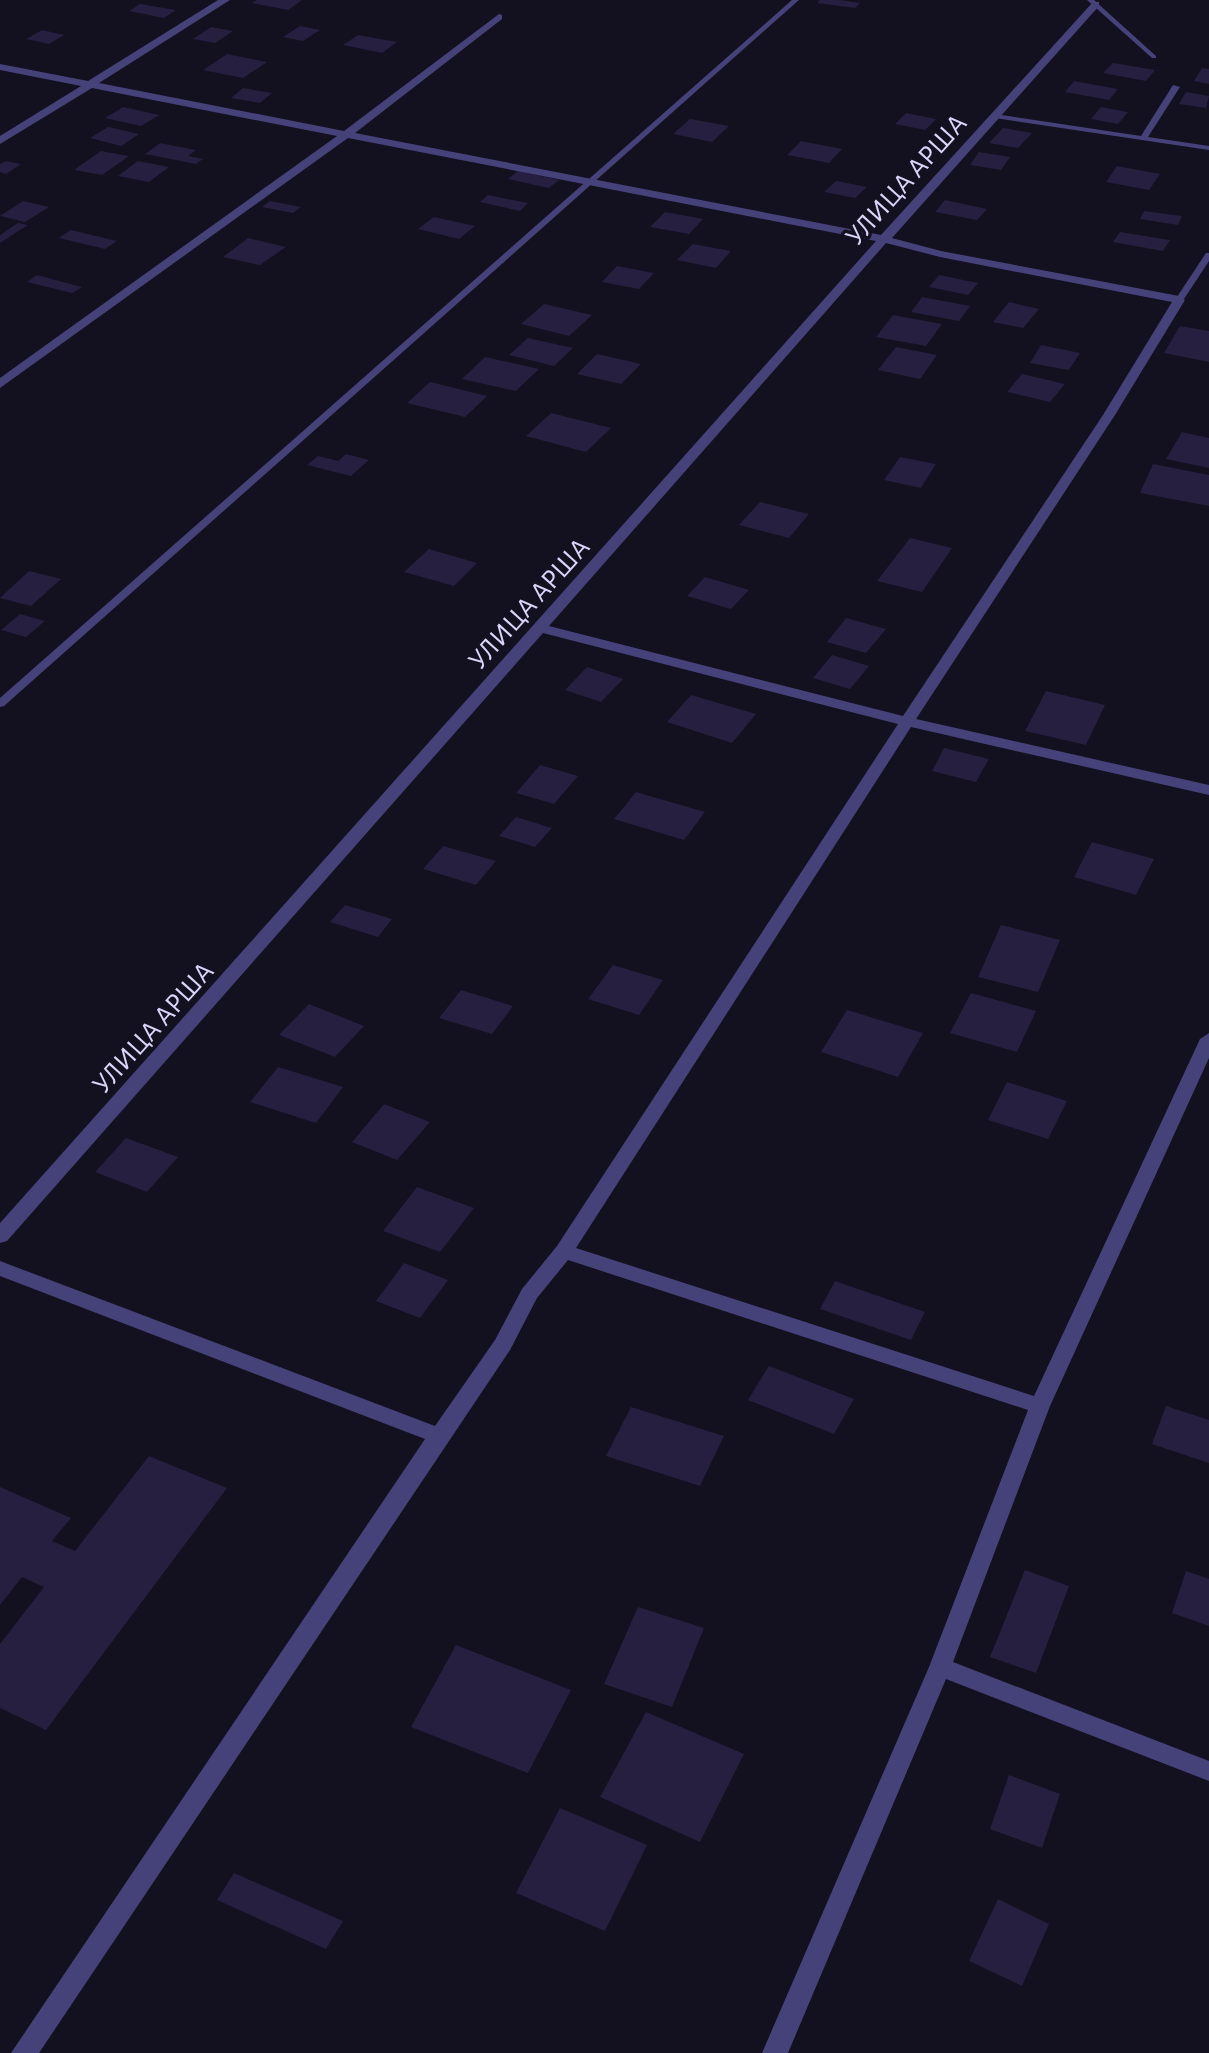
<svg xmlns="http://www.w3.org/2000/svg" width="1209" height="2053" font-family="'Alegreya Sans',sans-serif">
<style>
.building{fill:#261f3f}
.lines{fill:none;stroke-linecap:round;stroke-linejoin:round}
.service{fill:#454279;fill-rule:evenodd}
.minor{fill:#454279;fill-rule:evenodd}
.labels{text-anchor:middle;stroke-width:7;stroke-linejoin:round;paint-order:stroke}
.street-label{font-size:28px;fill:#dad5f9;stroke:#131020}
</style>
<rect width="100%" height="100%" fill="#131020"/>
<path class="building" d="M257,0H302L288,10L252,3Z
M820,0H841L860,3L855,8L817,3Z
M140,4L176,10L164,18L129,11Z
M300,26L320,30L303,41L283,37Z
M211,27L233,31L215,43L193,39Z
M42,30L64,35L49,44L26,39Z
M358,35L397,42L382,53L343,45Z
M227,54L267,62L243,78L203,70Z
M1113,63L1155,70L1146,81L1103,73Z
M1202,68L1209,69V84L1194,81Z
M1074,81L1118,89L1109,100L1065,92Z
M243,88L272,93L260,103L231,98Z
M1186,92L1209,96L1206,108L1179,104Z
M123,107L159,115L141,126L105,118Z
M1101,107L1128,112L1118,124L1091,119Z
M906,113L936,119L925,130L895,124Z
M690,119L729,126L712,142L673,134Z
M108,127L139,134L121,146L90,138Z
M1003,128L1032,133L1018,148L989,143Z
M801,141L842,149L829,163L787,155Z
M160,143L196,150L188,156L203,159L196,164L145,154Z
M101,151L129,156L102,175L74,170Z
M979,152L1010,157L1001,170L970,165Z
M6,161L21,164L6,174L0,172V164Z
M138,161L169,167L149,182L118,176Z
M1117,166L1160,174L1149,190L1106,182Z
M518,171L559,180L549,188L508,179Z
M836,181L867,187L855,198L824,192Z
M488,195L528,203L520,211L480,202Z
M945,200L987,209L977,220L935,212Z
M23,201L49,207L25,222L0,216Z
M270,201L301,207L293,213L262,207Z
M1144,211L1182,216L1178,225L1140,219Z
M665,212L703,219L689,234L650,227Z
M434,217L475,226L459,239L418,229Z
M18,223L28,225L0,243V235Z
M71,230L117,241L105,249L59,238Z
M1120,232L1170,240L1163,251L1113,242Z
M248,238L286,247L260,265L223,257Z
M693,244L731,251L716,268L677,260Z
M617,266L654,273L639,289L602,282Z
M37,275L82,287L72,293L27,282Z
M939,275L978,283L968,295L929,287Z
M922,297L970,306L959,321L911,312Z
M1009,302L1039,309L1023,328L993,322Z
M544,304L592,315L569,336L521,324Z
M893,315L942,324L926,346L876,337Z
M1180,326L1209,331V362L1164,353Z
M528,338L573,348L554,366L509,355Z
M1041,345L1080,353L1069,370L1030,363Z
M896,347L937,355L920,379L878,370Z
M597,354L641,364L621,384L577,374Z
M485,357L539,369L516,391L462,379Z
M1022,374L1065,384L1050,402L1007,392Z
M430,382L487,396L465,417L407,403Z
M551,413L611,428L586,452L526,436Z
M1182,432L1209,438V468L1166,459Z
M346,454L369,460L351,476L307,465L318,456L338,461Z
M900,457L936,464L921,488L884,480Z
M1153,464L1209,475V506L1140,493Z
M760,502L809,514L789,538L739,525Z
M910,538L952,548L922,592L877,581Z
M429,549L477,563L454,586L404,572Z
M29,571L61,579L31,606L0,598Z
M705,577L749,590L731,609L687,596Z
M20,614L45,621L26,637L1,630Z
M846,618L886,629L866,653L827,642Z
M832,655L869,666L850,689L813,678Z
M587,667L623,679L601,702L565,690Z
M1046,691L1105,705L1086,745L1025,731Z
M691,695L756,714L732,743L667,722Z
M944,748L989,759L976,782L932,771Z
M540,765L578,776L554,804L516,793Z
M636,792L705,812L684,840L614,819Z
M516,817L552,828L535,847L499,836Z
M1092,842L1154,859L1136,895L1074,877Z
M443,846L496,861L476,885L423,869Z
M345,905L392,919L378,937L330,922Z
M1001,925L1060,940L1038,992L978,977Z
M613,965L663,980L639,1015L588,999Z
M461,990L513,1006L492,1034L439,1018Z
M971,993L1036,1011L1017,1052L950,1033Z
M309,1004L364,1026L335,1057L279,1035Z
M847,1010L923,1033L898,1077L821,1052Z
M278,1067L343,1087L316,1123L250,1102Z
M1007,1082L1067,1101L1048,1139L988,1120Z
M384,1104L430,1122L397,1160L352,1142Z
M126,1138L178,1157L147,1192L95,1172Z
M417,1187L474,1208L440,1252L383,1231Z
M404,1263L448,1280L420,1318L376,1301Z
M835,1281L925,1312L911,1340L820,1309Z
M769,1366L854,1399L834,1434L748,1400Z
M1166,1406L1209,1420V1463L1152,1444Z
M631,1407L724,1436L700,1486L606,1456Z
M149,1456L227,1488L46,1730L0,1708V1644L44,1587L22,1577L0,1605V1487L71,1518L52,1541L75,1551Z
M1025,1570L1069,1586L1036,1673L990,1657Z
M1186,1571L1209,1579V1626L1172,1613Z
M638,1607L704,1628L672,1707L604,1684Z
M456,1645L571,1690L528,1773L411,1727Z
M646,1712L744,1754L700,1842L600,1797Z
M1009,1775L1060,1794L1042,1848L990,1829Z
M560,1808L647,1845L605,1931L516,1893Z
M234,1873L343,1921L326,1949L217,1900Z
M998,1899L1049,1924L1022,1986L969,1961Z"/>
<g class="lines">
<path class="service" d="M792,0H799L4,706L0,707V698Z
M1087,0H1094L1156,56V58H1152Z
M1173,85L1180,87L1148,137L1209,146V150L995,118L991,116L995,114L1141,136Z
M1206,253H1209V261L1182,302H1176L1175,300Z"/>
<path class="minor" d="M218,0H230L99,83L344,131L499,14L502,15V19L355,133L881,235L1093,2H1099V6L892,238L941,251L1179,296L1185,300L1115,415L916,719L1209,785V795L911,727L576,1248L1034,1396L1200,1039L1209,1033V1058L1050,1406L953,1662L1209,1761V1781L946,1679L788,2053H762L929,1667L1028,1410L568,1260L537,1298L510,1350L39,2053H11L425,1439L0,1276V1261L435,1426L495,1340L522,1289L557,1246L898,724L543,633L7,1241L0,1243V1223L876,241L348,138L0,388V378L337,136L92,88L0,144V136L81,86L0,70V64L88,81ZM886,243L940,257L1172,302L1103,415L903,716L549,626Z"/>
</g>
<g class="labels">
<g class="street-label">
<text transform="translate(905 179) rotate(-48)" y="10">УЛИЦА АРША</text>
<text transform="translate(528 603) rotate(-48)" y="10">УЛИЦА АРША</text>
<text transform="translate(152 1027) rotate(-48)" y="10">УЛИЦА АРША</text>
</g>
</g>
</svg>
